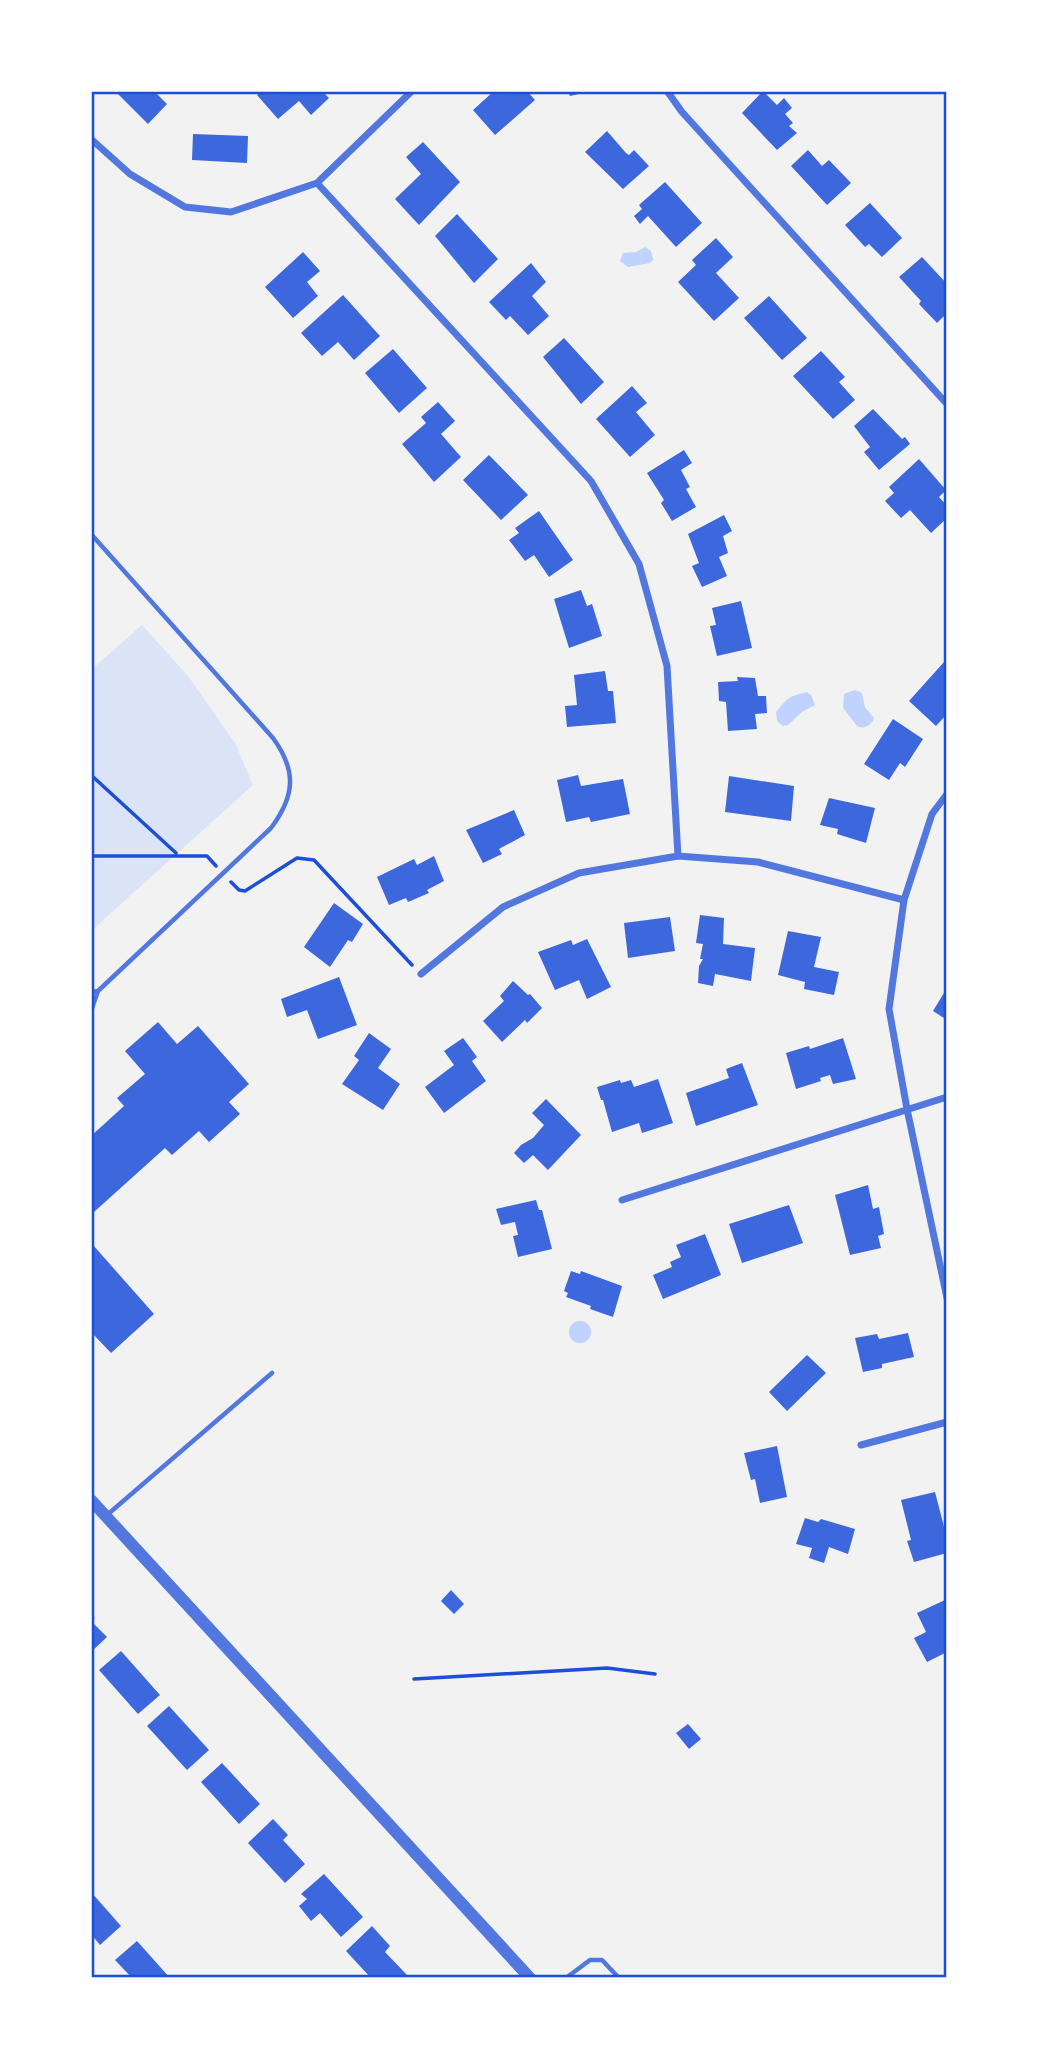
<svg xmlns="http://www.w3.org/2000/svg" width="1038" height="2069" font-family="'Source Sans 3',sans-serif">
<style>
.green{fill:#dbe4f7}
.water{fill:#bfd3fe}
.building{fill:#3d67dc}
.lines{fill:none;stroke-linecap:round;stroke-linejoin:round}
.path{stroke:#1d4ed8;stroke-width:3.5}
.service{stroke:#5277de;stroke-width:4.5}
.minor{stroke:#5277de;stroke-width:7}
.tertiary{stroke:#5277de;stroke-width:12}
.neatline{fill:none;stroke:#1d4ed8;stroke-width:2.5}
</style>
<rect width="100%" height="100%" fill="#f2f2f2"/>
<path class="green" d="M142,625L188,676L235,743L253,785L91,931V670Z"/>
<path class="water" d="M645,247L651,251L653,260L650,263L628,267L620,261L623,253L636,252Z
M855,690L862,693L865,707L874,718C872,725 864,730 857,726L843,708L844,694Z
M807,692L811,695L815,705L802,712L788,725L783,726L777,721L776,712C788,698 787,697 807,692Z
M569 1332a11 11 0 1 1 22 0a11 11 0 1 1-22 0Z"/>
<path class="building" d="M115,91H154L167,104L148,124Z
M262,91H322L329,98L311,115L299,101L278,119L257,95Z
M494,91H527L535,100L495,135L473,110Z
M568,91H588V92L570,96Z
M763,91L777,105L784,98L792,108L785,114L793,123L789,126L797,133L777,150L742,113Z
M607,131L626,153L629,155L634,150L649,166L623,189L585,152Z
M193,134L248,136L247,163L192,160Z
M423,142L460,182L419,225L395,199L421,174L406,157Z
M808,150L822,166L829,160L851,183L827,205L791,166Z
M665,182L702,223L676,247L648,216L640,224L634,216L642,209L639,205Z
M870,203L902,238L882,257L869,244L865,247L845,225Z
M457,214L498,259L474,283L435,236Z
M716,238L733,257L716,273L739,298L714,321L678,282L696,265L692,260Z
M303,252L320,271L307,282L318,296L293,318L265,287Z
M922,257L947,284L945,290L947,313L937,323L919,304L921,301L899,277Z
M531,263L546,282L532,296L549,316L528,335L510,316L506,320L489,302Z
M343,295L380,336L354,360L338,342L322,356L301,333Z
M769,296L807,338L782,360L744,318Z
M564,338L604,382L581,404L543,357Z
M393,349L427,388L399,413L365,373Z
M821,351L845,377L839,382L855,400L833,419L793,376Z
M632,386L647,403L636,412L655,435L630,457L596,419Z
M438,402L455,421L441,434L461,457L434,482L402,444L426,423L421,417Z
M873,409L902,439L905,437L910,444L879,470L864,452L870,447L854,426Z
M684,450L692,463L681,470L690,487L686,489L696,507L672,521L661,503L664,500L647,473Z
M489,455L528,495L501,520L463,480Z
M919,459L946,490L939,497L947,506V518L931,533L910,510L901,518L885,501L894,493L889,487Z
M539,511L573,560L549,577L534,555L525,561L509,540L519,533L515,528Z
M724,515L732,531L723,536L728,553L719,557L727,576L702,587L692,566L699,563L688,534Z
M581,590L587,606L592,604L602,636L569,648L554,599Z
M741,601L752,648L717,656L710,626L716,625L712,608Z
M944,662L947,665V714L936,726L909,701Z
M605,671L608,691H613L616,723L567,727L565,706L577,705L574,675Z
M737,677L755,678L758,696H766L767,713L755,714L757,729L728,731L726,702L719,701L718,682L738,681Z
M893,719L923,739L905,767L900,763L889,780L864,764Z
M578,775L581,786L623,779L630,814L591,822L589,817L566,822L557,780Z
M729,776L794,786L791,821L725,812Z
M829,798L875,808L866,843L837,834L838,829L820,825Z
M514,810L525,835L499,849L502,854L483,863L466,830Z
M434,856L444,881L427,890L429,893L408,902L406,898L389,905L377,877L414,859L417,865Z
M334,903L363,924L352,942L348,940L330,967L304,947Z
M700,915L724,918L723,944L755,948L751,981L715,974L713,986L698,983L699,966L703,959H700L703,944L696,943Z
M670,917L675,951L628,958L624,923Z
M788,931L821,937L814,967L839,972L834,995L804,989L805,982L778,975Z
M587,939L611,987L587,999L579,980L555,990L538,952L571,940L573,945Z
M339,977L357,1025L318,1039L307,1010L287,1017L281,999Z
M513,981L528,995L530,994L542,1008L527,1023L525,1020L502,1042L483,1021L504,1001L500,996Z
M947,988V1020L933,1011Z
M158,1022L177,1044L198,1026L249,1084L229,1102L240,1114L209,1142L199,1131L172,1155L165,1148L94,1212L93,1245L154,1314L111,1353L91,1332V1136L124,1106L117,1098L145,1074L125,1051Z
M369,1033L391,1049L378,1068L400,1084L383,1110L342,1084L359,1060L354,1056Z
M463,1038L477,1057L472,1061L486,1081L444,1113L425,1087L454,1065L444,1051Z
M843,1038L856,1079L833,1084L830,1075L820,1078L821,1081L796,1089L786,1053L809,1046L810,1049Z
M742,1063L758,1105L696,1126L686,1093L729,1078L726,1069Z
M658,1079L673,1123L642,1133L639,1123L612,1132L603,1100H601L597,1087L620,1080L621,1083L631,1080L634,1087Z
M546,1099L581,1135L548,1170L533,1155L524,1163L514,1153L521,1145L533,1138L544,1125L532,1113Z
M868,1185L873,1209L879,1207L884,1234L878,1236L881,1248L850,1255L835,1195Z
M536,1200L539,1210H542L552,1249L518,1257L513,1236L518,1235L515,1222L501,1225L496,1209Z
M789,1205L803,1243L742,1263L729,1224Z
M705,1234L721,1275L663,1299L653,1275L672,1267L670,1262L681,1257L676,1245Z
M571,1271L580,1274L581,1271L622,1286L613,1317L590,1309L591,1306L566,1297L568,1293L564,1291Z
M908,1333L914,1357L882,1364V1368L863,1372L855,1338L877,1334L879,1339Z
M807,1355L826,1373L787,1411L769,1392Z
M777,1446L787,1497L760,1503L755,1479L751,1480L744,1453Z
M935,1492L947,1538V1553L914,1562L907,1541L911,1540L901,1500Z
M805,1518L818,1522L821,1519L855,1529L848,1554L829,1547L824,1563L809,1558L812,1548L796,1544Z
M451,1590L464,1604L454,1614L441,1601Z
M945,1600L947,1604V1652L927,1662L914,1638L926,1632L917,1613Z
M91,1614L95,1618L91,1621L107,1637L91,1652Z
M121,1651L160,1695L138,1714L99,1670Z
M169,1706L209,1750L187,1770L147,1726Z
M688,1724L701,1739L689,1749L676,1733Z
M222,1763L260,1804L239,1824L201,1782Z
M273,1819L288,1835L283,1840L305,1864L285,1883L248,1843Z
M324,1874L363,1917L341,1937L320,1913L311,1921L299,1906L307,1899L301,1894Z
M91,1892L121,1926L100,1945L91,1934Z
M372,1926L390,1946L385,1952L407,1975L404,1978H371L346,1951Z
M137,1941L170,1978H132L115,1960Z"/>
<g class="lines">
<path class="path" d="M91,775L176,853
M91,856H207L216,866
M231,882L239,890L245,891L297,858L314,860L412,965
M414,1679L607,1668L655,1674"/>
<path class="service" d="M91,534L273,738C297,771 295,796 271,828L98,991L91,1011
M91,992L98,991
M107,1515L272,1373
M566,1978L590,1960H602L619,1978"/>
<path class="minor" d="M667,91L682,112L947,404
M91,139L130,174L185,207L231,212L317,183L412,91
M317,183L591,481L639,564L667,666L678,856
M947,794L932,814L904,900L889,1009L907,1109L947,1298
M421,974L503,907L579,873L678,856L758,862L904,900
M622,1200L947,1097
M861,1445L947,1422"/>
<path class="tertiary" d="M91,1500L530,1978"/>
</g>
<rect width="1038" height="2069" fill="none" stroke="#ffffff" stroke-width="186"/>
<rect x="93" y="93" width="852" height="1883" class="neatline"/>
</svg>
